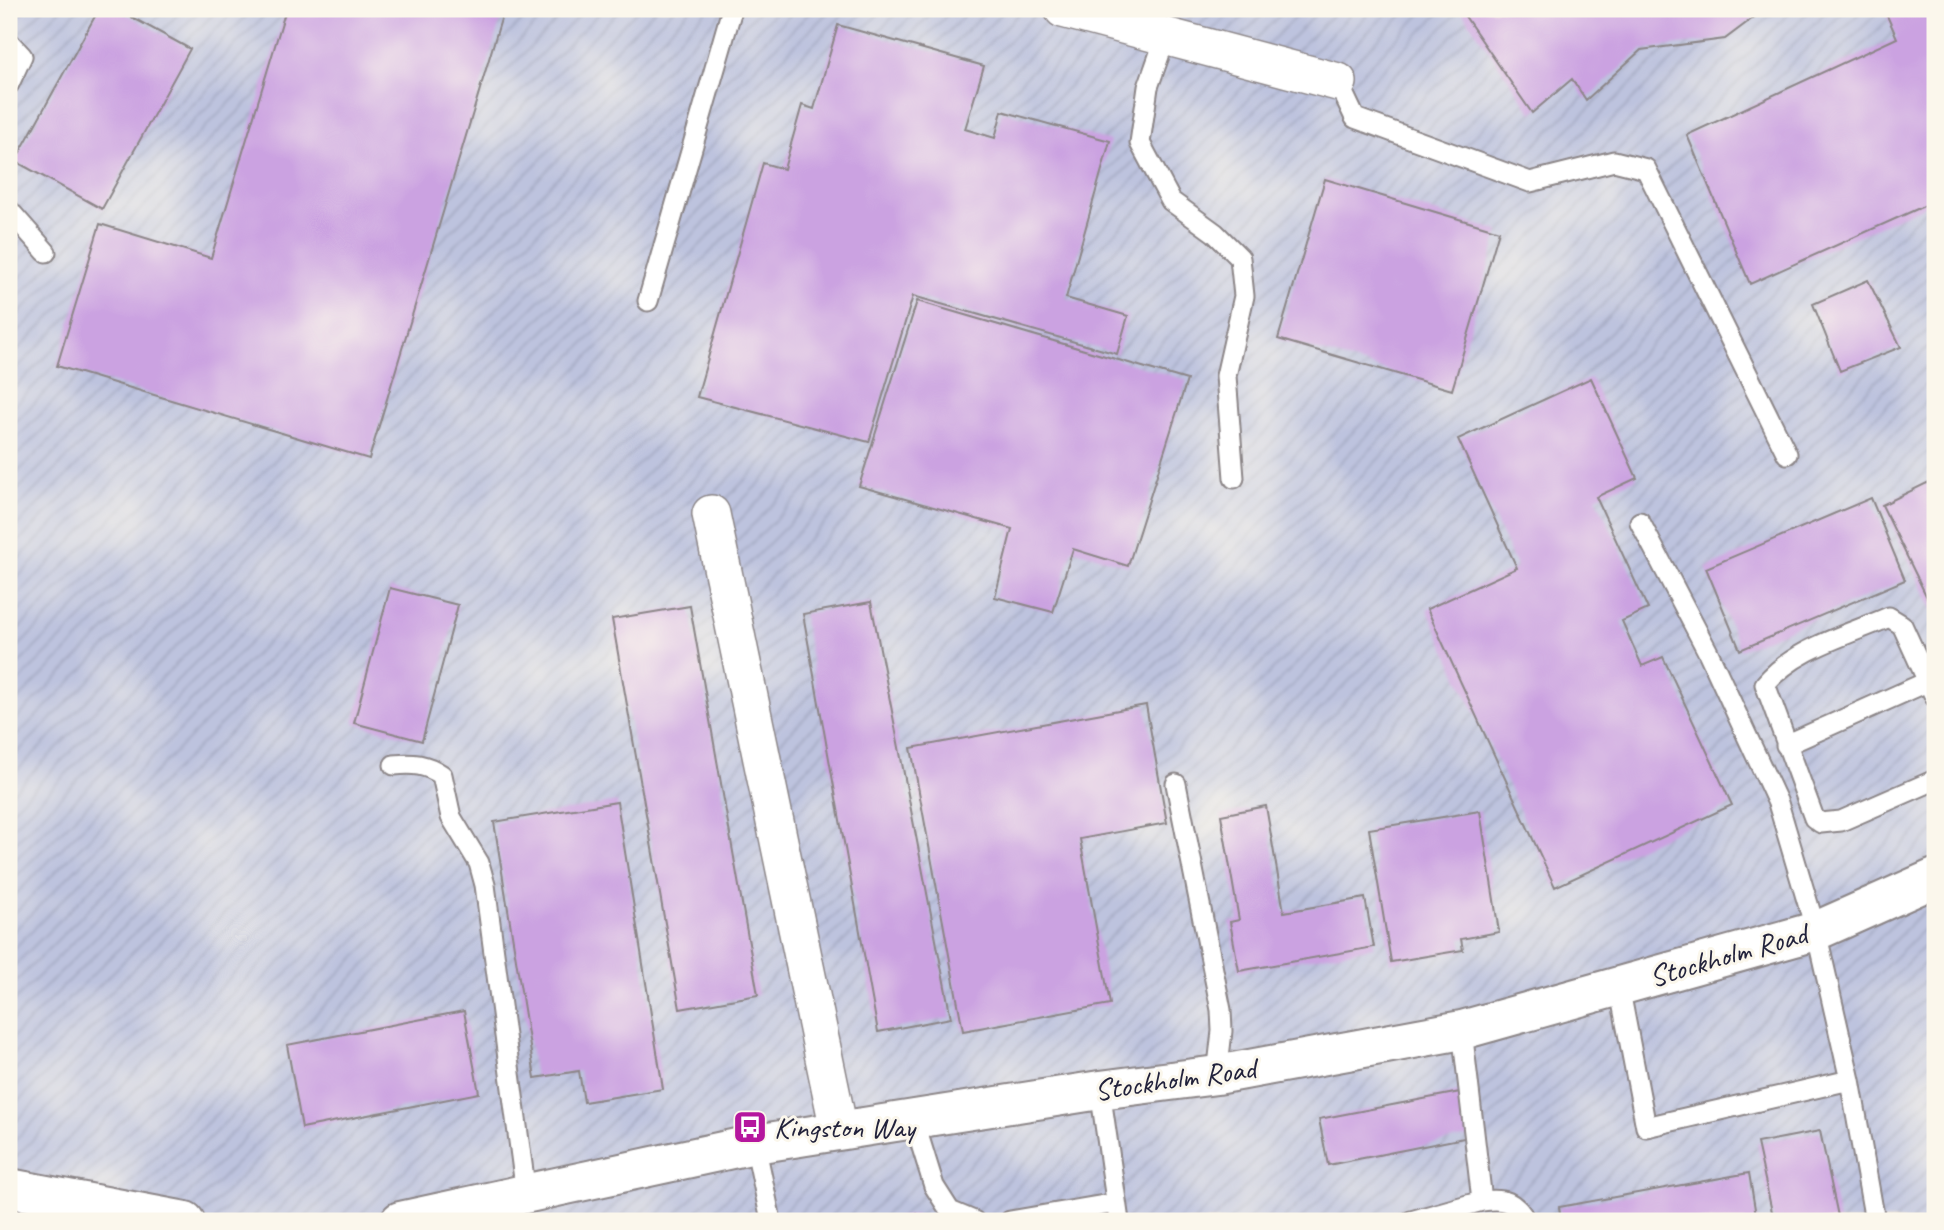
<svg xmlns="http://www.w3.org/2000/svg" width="1944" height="1230" font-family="Caveat,sans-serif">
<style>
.industrial{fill:url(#industrial-furrows)}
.building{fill:#cba2e1}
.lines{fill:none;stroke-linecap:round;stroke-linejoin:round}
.lane-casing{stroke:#8c8688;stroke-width:23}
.street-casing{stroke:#8c8688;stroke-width:40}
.secondary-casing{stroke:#8c8688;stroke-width:42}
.lane{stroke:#fff;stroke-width:19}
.street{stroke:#fff;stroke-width:37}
.secondary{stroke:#fff;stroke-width:38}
.labels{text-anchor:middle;stroke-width:6;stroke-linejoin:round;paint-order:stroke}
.street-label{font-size:30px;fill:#22223b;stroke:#fbf7ec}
.poi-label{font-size:30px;fill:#22223b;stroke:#fbf7ec;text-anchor:start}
</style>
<defs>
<pattern id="industrial-furrows" width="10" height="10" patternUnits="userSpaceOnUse" patternTransform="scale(1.75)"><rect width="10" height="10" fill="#bdc3de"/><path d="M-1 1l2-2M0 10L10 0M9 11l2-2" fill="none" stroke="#a2a7bf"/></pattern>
</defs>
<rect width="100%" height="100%" fill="#fbf7ec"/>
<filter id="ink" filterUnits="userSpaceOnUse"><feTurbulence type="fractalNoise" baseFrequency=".0143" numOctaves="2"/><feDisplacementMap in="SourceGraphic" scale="14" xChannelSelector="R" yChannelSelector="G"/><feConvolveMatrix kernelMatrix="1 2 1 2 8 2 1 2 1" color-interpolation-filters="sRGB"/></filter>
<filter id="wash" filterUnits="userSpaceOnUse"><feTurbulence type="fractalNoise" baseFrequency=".00686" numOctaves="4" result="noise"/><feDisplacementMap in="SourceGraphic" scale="28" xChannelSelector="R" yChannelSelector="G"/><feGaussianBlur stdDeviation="1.57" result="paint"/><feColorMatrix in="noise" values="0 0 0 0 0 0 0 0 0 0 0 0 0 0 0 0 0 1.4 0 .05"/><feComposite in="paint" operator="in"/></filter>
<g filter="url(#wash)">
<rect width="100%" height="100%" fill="#f5ebd5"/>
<path class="industrial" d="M9,9H1935V1221H9Z"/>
<g id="blocks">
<path class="building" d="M99,9H117L190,49L102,209L15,161Z
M286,9H504L369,459L57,366L100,224L211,258Z
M1460,9H1765L1725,39L1641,50L1586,100L1572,79L1532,113Z
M1884,9H1935V201L1750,284L1687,135L1897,38Z
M838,25L984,66L965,129L995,138L1002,111L1110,141L1066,298L1128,316L1117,354L913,296L869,442L697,397L763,163L784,169L802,105L814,109Z
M1325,179L1499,231L1452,390L1278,339Z
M1868,280L1901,347L1840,371L1813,304Z
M917,301L1187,380L1128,566L1073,549L1053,612L995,597L1012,529L859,486Z
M1591,378L1637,478L1596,497L1648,609L1622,621L1642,666L1663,657L1732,805L1555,887L1427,609L1517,568L1458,439Z
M1935,386V408L1927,389Z
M1935,479V614L1882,505Z
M1871,498L1905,580L1740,650L1706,568Z
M390,588L458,605L422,741L354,723Z
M871,602L951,1018L878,1032L803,614Z
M690,606L758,995L680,1009L612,619Z
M1146,705L1167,823L1080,839L1110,1004L963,1031L911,748Z
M617,802L663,1089L584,1102L579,1071L535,1078L494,822Z
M1266,806L1284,912L1365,898L1374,947L1239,971L1230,922L1239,920L1221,815Z
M1480,811L1499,932L1461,939L1463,950L1391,962L1369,829Z
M464,1011L479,1093L302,1128L287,1045Z
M1460,1092L1469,1137L1328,1165L1319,1119Z
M1820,1131L1839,1221H1774L1757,1143Z
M1749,1173L1757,1221H1561L1559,1207Z
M917,1214L919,1221H884V1220Z"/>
</g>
</g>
<g filter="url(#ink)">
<use href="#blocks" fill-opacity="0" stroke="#8c8688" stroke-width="2"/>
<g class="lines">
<g class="lane-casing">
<path id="lane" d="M1166,36L1148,87L1140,143L1171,201L1215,233L1240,258L1244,296L1226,376L1234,478
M9,42L22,56L9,84
M1338,82L1355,118L1530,182L1614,161L1646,169L1787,454
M9,210L46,252
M648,301L732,9
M1640,522L1708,652L1778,803L1816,931L1850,1080L1875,1221
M1935,697L1902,625L1889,617C1848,635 1795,648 1765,684L1814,818L1821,823L1841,821L1935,780
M1786,745L1929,681
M394,765C413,763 426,764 442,775L451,817L479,863L485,885L526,1194
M1176,784L1221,1010L1222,1031L1217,1075
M1619,986L1646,1127L1850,1080
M1462,1030L1482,1201C1505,1198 1514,1201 1526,1221
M1100,1090L1119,1221
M913,1118L934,1186L950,1211L974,1221
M755,1144L771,1221
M1010,1221L1116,1203
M1411,1221L1482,1201"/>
</g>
<g class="street-casing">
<path id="street" d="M1063,9L1338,82
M711,514L839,1130"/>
</g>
<g class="secondary-casing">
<path id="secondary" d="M9,1188L185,1221
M400,1221L755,1144L1100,1090L1217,1075L1462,1030L1816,931L1935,878"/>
</g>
<use href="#lane" class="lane"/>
<use href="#street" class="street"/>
<use href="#secondary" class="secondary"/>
</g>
</g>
<defs>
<g id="bus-square" transform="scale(1.75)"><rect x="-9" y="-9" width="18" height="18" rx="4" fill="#b5179e" stroke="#fbf7ec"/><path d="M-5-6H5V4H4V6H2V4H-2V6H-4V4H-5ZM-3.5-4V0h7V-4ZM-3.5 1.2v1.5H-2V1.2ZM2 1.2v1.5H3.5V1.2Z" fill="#fff"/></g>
</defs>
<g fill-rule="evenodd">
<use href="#bus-square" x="750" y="1127"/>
</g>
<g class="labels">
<g class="street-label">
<text transform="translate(1728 955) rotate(-16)" y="10">Stockholm Road</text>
<text transform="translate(1175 1079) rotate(-8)" y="10">Stockholm Road</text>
</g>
<g class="poi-label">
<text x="774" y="1137">Kingston Way</text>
</g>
</g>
<rect width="1944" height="1230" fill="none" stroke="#fbf7ec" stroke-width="35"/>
</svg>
